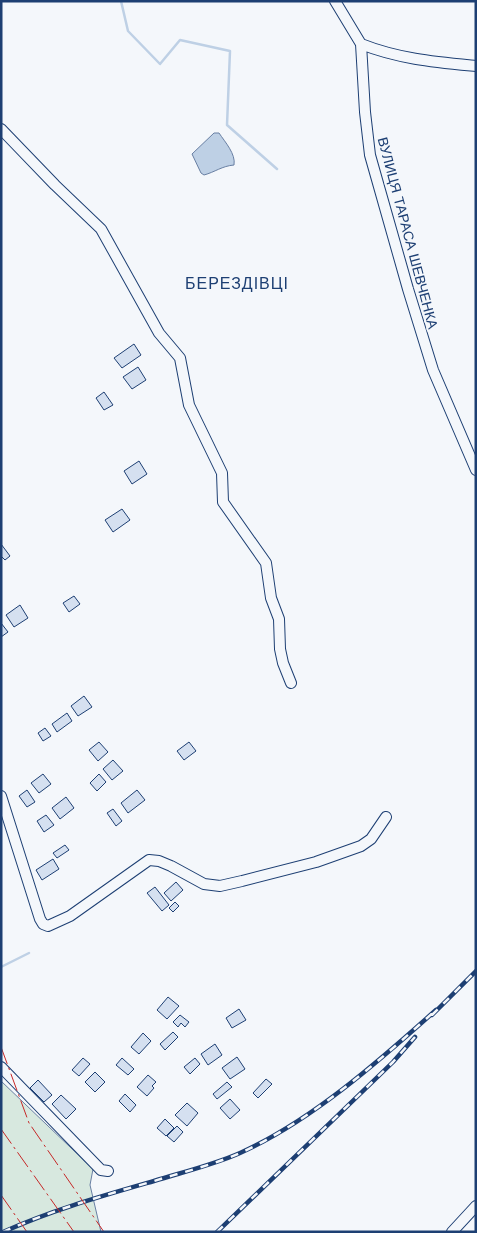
<svg xmlns="http://www.w3.org/2000/svg" width="477" height="1233" font-family="'Work Sans',sans-serif">
<style>
.green{fill:#d7e8df;stroke:#687fa3}
.water{fill:#bed0e5;stroke:#687fa3}
.lines{fill:none;stroke-linecap:round;stroke-linejoin:round}
.stream{stroke:#bed0e5;stroke-width:2.5}
.building{fill:#d5e0f0;stroke:#1d3f73}
.minor-casing{stroke:#1d3f73;stroke-width:12}
.minor{stroke:#f4f7fb;stroke-width:10}
.rail-casing{stroke:#1d3f73;stroke-width:4.5}
.rail{stroke:#f4f7fb;stroke-width:2.5;stroke-dasharray:8;stroke-linecap:butt}
.power{stroke:#c62828;stroke-width:1;stroke-dasharray:18 4 2.5 4;stroke-linecap:butt}
.labels{text-anchor:middle;stroke-width:4;stroke-linejoin:round;paint-order:stroke}
.street-label{font-size:14px;fill:#1d3f73;stroke:#f4f7fb}
.quarter-label{font-size:16px;letter-spacing:1px;fill:#1d3f73;stroke:#f4f7fb}
</style>
<rect width="100%" height="100%" fill="#f4f7fb"/>
<path class="green" d="M1,1081L93,1169L90,1185L101,1232H1Z"/>
<path class="water" d="M214,133H219C225,142 236,154 234,165C222,166 215,172 204,175L201,173L192,154Z"/>
<g class="lines">
<path class="stream" d="M121,1L128,31L160,64L180,40L230,51L227,125L277,169
M1,967L29,953"/>
</g>
<path class="building" d="M134,344L141,355L122,368L114,358Z
M138,367L146,380L132,389L123,377Z
M104,392L113,405L104,410L96,398Z
M139,461L147,474L132,484L124,471Z
M122,509L130,520L113,532L105,520Z
M1,544L10,556L5,560L1,556Z
M74,596L80,604L69,612L63,603Z
M20,605L28,618L14,627L6,615Z
M1,623L8,632L1,637Z
M84,696L92,707L78,716L71,706Z
M67,713L72,721L57,732L52,724Z
M45,728L51,736L43,741L38,733Z
M99,742L108,752L98,761L89,750Z
M189,742L196,751L184,760L177,751Z
M113,760L123,771L112,780L103,769Z
M43,774L51,784L39,793L31,783Z
M99,774L106,782L97,791L90,783Z
M27,790L35,802L27,807L19,796Z
M137,790L145,800L128,813L121,803Z
M66,797L74,808L60,819L52,808Z
M113,809L122,821L116,826L107,813Z
M46,815L54,825L44,832L37,821Z
M65,845L69,850L57,858L53,853Z
M53,859L59,869L42,880L36,870Z
M176,882L183,890L171,901L164,893Z
M155,887L169,905L162,911L147,893Z
M175,902L179,906L173,912L169,908Z
M168,997L179,1006L167,1019L157,1010Z
M239,1009L246,1020L232,1028L226,1018Z
M180,1015L189,1022L185,1027L181,1023L178,1027L173,1022Z
M173,1032L178,1037L165,1050L160,1044Z
M143,1033L151,1041L139,1054L131,1047Z
M215,1044L222,1055L208,1065L201,1054Z
M237,1057L245,1069L230,1079L222,1068Z
M83,1058L90,1064L79,1076L72,1070Z
M122,1058L134,1069L128,1075L116,1065Z
M195,1058L200,1064L190,1074L184,1067Z
M95,1072L105,1082L95,1092L85,1082Z
M148,1075L156,1082L152,1086L154,1088L147,1096L137,1087Z
M266,1079L272,1084L258,1098L253,1093Z
M38,1080L52,1095L44,1102L30,1088Z
M227,1082L232,1087L217,1099L213,1094Z
M125,1094L136,1105L130,1112L119,1101Z
M61,1095L76,1109L66,1119L52,1104Z
M230,1099L240,1110L230,1119L220,1108Z
M187,1103L198,1113L187,1126L175,1115Z
M165,1119L174,1128L166,1136L157,1128Z
M177,1126L183,1132L174,1142L167,1136Z"/>
<g class="lines">
<g class="minor-casing">
<path id="minor" d="M335,1L361,44L365,112L370,155L408,289L433,370L476,470
M361,44C399,59 435,62 476,66
M1,129L55,185L101,229L159,333L180,358L189,405L222,473L223,502L266,563L271,598L279,619L280,649L283,663L291,683
M1,796L40,919L43,924L48,926L70,916L149,860L159,861L171,866L204,884L220,886L242,881L316,862L361,846L371,839L386,817
M1,1067L101,1170L108,1171
M452,1232L476,1206"/>
</g>
<use href="#minor" class="minor"/>
<g class="rail-casing">
<path id="rail" d="M432,1015L476,971
M3,1232C52,1210 102,1196 154,1181C183,1172 213,1165 240,1153C311,1121 378,1062 436,1010
M217,1232L393,1062L415,1037"/>
</g>
<use href="#rail" class="rail"/>
<path class="power" d="M1,1047L29,1123L104,1232
M1,1129L74,1232
M1,1195L27,1232"/>
</g>
<g class="labels">
<g class="street-label">
<text transform="translate(408 233) rotate(75)" y="5">ВУЛИЦЯ ТАРАСА ШЕВЧЕНКА</text>
</g>
<g class="quarter-label">
<text x="237" y="289">БЕРЕЗДІВЦІ</text>
</g>
</g>
<rect width="477" height="1233" fill="none" stroke="#1d3f73" stroke-width="5"/>
</svg>
